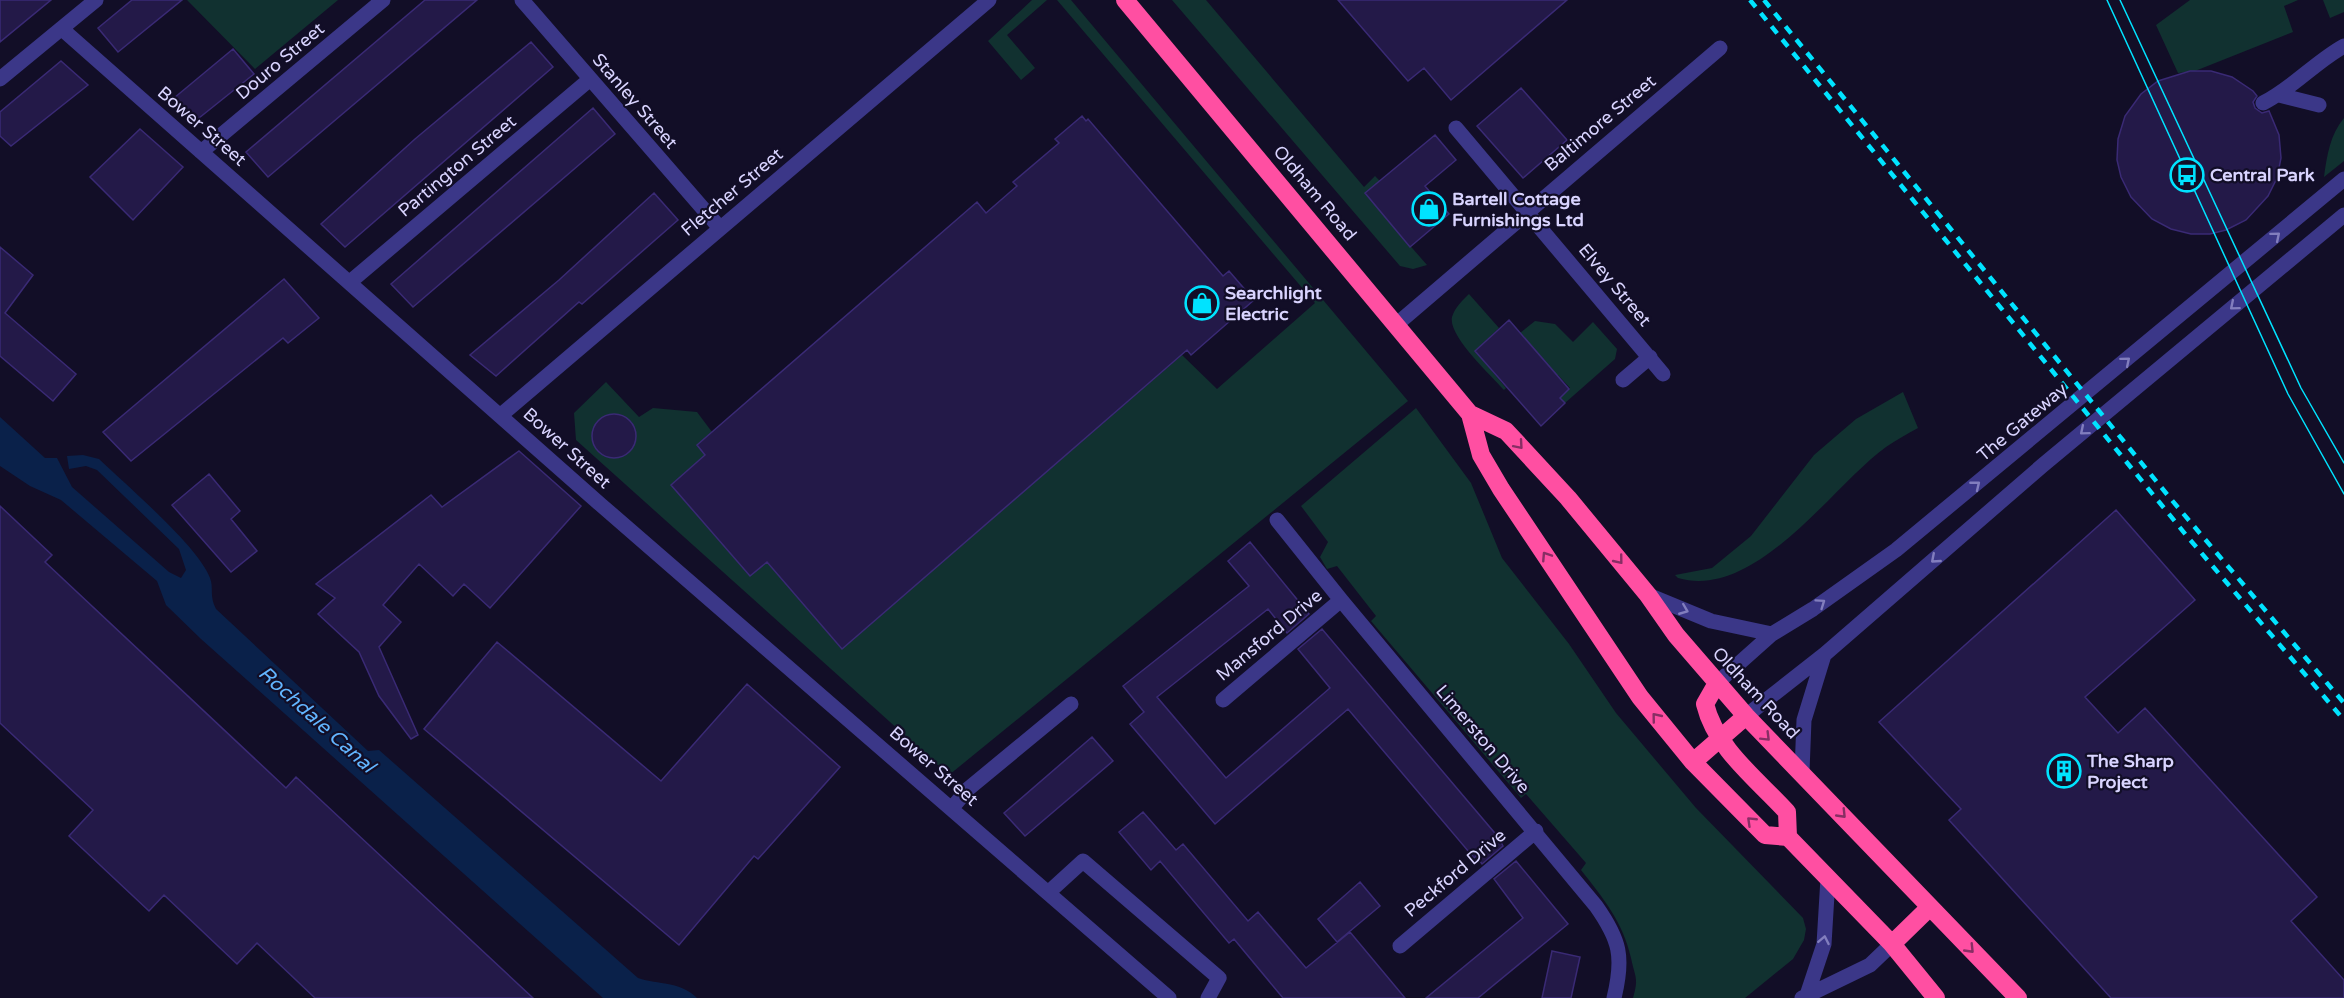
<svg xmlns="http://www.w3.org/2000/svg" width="2344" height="998" font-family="'Varela Round',sans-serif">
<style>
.green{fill:#113130}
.water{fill:#0a214a}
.building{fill:#231948;stroke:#3a2a75;stroke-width:1.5}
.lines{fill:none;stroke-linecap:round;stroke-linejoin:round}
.minor{stroke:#3b3788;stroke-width:15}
.highway{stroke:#ff4fa2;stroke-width:18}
.tram{stroke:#00e3ff;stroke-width:1.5}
.rail{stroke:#00e3ff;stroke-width:4.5;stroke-dasharray:9 8;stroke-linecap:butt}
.oneway{stroke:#827ebe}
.oneway2{stroke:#882e64}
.labels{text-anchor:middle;stroke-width:4.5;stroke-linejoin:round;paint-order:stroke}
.street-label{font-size:18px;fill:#d9d4ff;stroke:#120e27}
.poi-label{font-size:18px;font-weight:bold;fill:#d9d4ff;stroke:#120e27;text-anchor:start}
.water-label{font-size:20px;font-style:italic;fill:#62b5ff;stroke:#120e27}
</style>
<rect width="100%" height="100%" fill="#120e27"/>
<path class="green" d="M187,0H338L255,69Z
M1032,0H1047L1007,35L1035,68L1021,80L988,41Z
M1057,0H1071L1408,401L949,775L576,440L574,413L606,382L639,417L653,408L697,412L712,432L697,445L705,455L671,485L750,576L767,562L842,649L1182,355L1217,389L1315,303Z
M1172,0H1206L1364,187L1375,176L1380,181L1365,194L1427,265L1413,269L1400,266Z
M2190,0H2298L2284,6L2293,32L2195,71L2178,73L2156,25Z
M2323,0H2344V12L2330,18Z
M2344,118V161L2324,177C2327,155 2330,135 2344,118Z
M1469,294L1499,328L1475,351L1506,388L1504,390C1491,375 1448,336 1452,317C1455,307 1463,300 1469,294Z
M1535,321L1555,324L1573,342L1593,322L1617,349L1615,359L1565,403L1560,398L1570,388L1558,375L1548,384L1538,372L1547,363L1520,333Z
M1903,392L1918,428C1907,434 1896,440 1886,447C1833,485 1756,601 1678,578L1675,575L1712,568L1751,536L1814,455L1856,419Z
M1416,408L1471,483L1502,558L1569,644L1616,713L1696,808L1803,918L1806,929L1804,940L1793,959L1745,998H1633C1639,977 1635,978 1631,958C1623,922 1603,898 1581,870L1586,863L1526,794L1521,798L1371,621L1376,616L1337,566L1327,569L1320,557L1328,542L1301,506Z"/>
<path class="water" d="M0,417L45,458H57L72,487L169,572L181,578L186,570L179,549L97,470L86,466L69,469L67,456L83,455L99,459C126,485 198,546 210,578C214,588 209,596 216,609L368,751L379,750L638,978C659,985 680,981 697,998H603L201,639L166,605L157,581L61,500L30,486L0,466Z"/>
<path class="building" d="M0,0H51L0,42Z
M132,0H182L118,52L98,28Z
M425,0H477L268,177L246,152Z
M1338,0H1567L1451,100L1424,68L1408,81Z
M531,42L553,67L345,247L321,224L415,139Z
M233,49L254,74L194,122L174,98Z
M61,61L88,85L11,146L0,136V112Z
M2190,71H2211L2232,77L2253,91L2257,96L2253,102L2255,108L2262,113L2269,111L2279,135L2281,158L2277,178L2268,196L2246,220L2226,230L2210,234H2191L2171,229L2152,219L2131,197L2121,177L2117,160L2118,139L2125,116L2141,94L2158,81Z
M1521,88L1567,140L1523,178L1477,126Z
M593,108L615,134L413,307L391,284Z
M1082,116L1086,121L1088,119L1223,276L1229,271L1254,300L1191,355L1187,350L842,649L767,562L750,576L671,485L705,455L697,445L977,202L986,213L1017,186L1013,182L1059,143L1055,139Z
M140,129L183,167L133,220L90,177Z
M1435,135L1456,160L1425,186L1449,214L1410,247L1365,193Z
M654,193L678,220L582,304L579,302L496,376L470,355L559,280Z
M0,247L33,275L5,313L76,374L53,401L0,356Z
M284,279L319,318L288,343L283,338L131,461L103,432Z
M1509,320L1569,389L1560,398L1565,403L1541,426L1475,351Z
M592 436a22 22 0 1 1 44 0a22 22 0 1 1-44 0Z
M519,451L581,506L490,608L464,584L453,596L419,564L383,605L401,622L379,647L418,735L411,739L379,696L359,652L318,614L335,598L316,584L431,495L442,507Z
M209,474L240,511L231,519L257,551L231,572L172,505Z
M0,506L52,555L45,562L286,788L296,777L533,998H315L257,943L237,964L164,895L149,911L69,836L93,810L0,723Z
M2116,510L2195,600L2085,697L2118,733L2145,708L2317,897L2291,921L2344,980V998H2111L1949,820L1961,809L1879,722Z
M1250,542L1309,614L1287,633L1268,609L1157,697L1226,778L1330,688L1298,649L1322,629L1499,838L1503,846L1482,864L1476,856L1474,858L1348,709L1215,824L1130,724L1144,712L1123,686L1249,586L1228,561Z
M497,642L661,781L747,684L840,767L758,859L754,856L679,945L424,729Z
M1092,737L1113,761L1025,836L1004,813Z
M1143,812L1176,850L1183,844L1248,921L1258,912L1306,968L1350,932L1405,998H1283L1234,939L1229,943L1160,861L1151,870L1119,832Z
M1516,861L1568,924L1478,998H1426L1523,918L1494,879Z
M1360,882L1380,906L1337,942L1318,919Z
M1552,951L1580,957L1571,998H1542Z"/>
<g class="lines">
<path class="minor" d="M522,0L719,227
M62,29L601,505L1169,998
M0,79L96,0
M2279,95L2319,105
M2263,103C2293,88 2315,62 2344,46
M1456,128L1663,374
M201,152L383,0
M350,282L589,80
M1397,324L1720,48
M1623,380L1650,357
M501,415L989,0
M1277,520L1341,600L1596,906C1620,940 1624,957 1614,998
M1648,595L1711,621L1772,634
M1717,683L1772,634L1813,609L1896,550L2344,179
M1223,700L1341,600
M1746,716L1825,654L2043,465L2344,215
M1802,772L1804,720L1824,655
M952,808L968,789L1071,704
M1049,892L1083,861L1219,978L1208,998
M1400,946L1536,831
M1807,995L1824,944L1828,878
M1802,998L1870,965L1892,944"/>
<path class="highway" d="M1125,0L1470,414L1481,455L1501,489L1640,697L1693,762L1765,835L1788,837L1892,944L1936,998
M1470,414L1506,431L1568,498L1648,595L1676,635L1746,716L2018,998
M1717,683L1705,704C1716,749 1757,779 1787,812L1788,837
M1693,762L1746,716
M1892,944L1930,907"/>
<path class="tram" d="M2107,0L2288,394L2344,494
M2120,0L2301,388L2344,463"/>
<path class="rail" d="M1750,0L2186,535L2344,720
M1764,0L2170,498L2344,703"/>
</g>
<defs><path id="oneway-chevron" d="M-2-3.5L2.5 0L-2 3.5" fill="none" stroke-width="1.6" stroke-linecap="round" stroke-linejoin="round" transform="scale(1.5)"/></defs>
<g class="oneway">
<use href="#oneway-chevron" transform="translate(2276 236) rotate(-40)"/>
<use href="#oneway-chevron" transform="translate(2234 306) rotate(140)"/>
<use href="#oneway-chevron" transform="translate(2126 361) rotate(-40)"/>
<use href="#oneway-chevron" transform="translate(2084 431) rotate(140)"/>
<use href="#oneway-chevron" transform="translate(1976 485) rotate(-39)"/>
<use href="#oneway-chevron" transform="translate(1935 559) rotate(139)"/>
<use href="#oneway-chevron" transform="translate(1821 603) rotate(-35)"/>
<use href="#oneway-chevron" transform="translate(1684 610) rotate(22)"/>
<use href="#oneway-chevron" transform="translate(1824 940) rotate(-79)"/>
</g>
<g class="oneway2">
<use href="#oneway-chevron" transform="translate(1519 445) rotate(49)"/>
<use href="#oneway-chevron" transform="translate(1546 556) rotate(-123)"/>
<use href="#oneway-chevron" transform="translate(1619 560) rotate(51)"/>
<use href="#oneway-chevron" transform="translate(1656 717) rotate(-129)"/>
<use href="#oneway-chevron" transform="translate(1766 737) rotate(45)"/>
<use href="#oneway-chevron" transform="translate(1842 814) rotate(46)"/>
<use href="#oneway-chevron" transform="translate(1751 821) rotate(-136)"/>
<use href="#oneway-chevron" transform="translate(1970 949) rotate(46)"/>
</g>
<defs>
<g id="bus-ring" transform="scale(1.725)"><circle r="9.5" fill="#120e27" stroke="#00e3ff" stroke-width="1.5"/><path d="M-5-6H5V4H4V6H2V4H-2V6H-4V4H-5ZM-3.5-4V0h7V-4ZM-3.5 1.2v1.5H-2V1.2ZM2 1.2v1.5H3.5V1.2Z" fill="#00e3ff"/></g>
<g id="shop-ring" transform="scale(1.725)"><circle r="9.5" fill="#120e27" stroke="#00e3ff" stroke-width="1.5"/><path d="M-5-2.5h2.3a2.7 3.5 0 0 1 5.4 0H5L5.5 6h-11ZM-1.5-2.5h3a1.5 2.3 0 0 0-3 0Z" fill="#00e3ff"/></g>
<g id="building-ring" transform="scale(1.725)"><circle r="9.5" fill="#120e27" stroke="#00e3ff" stroke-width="1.5"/><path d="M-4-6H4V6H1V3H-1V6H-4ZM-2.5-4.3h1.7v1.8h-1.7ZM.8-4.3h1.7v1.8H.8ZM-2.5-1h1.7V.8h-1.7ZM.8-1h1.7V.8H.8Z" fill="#00e3ff"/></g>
</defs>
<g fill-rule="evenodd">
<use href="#bus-ring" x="2187" y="175"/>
<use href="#shop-ring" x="1429" y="209"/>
<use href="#shop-ring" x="1202" y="303"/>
<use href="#building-ring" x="2064" y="771"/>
</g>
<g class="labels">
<g class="street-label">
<text transform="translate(280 61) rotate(-40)" y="6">Douro Street</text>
<text transform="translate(635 101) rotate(49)" y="6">Stanley Street</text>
<text transform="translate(1600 123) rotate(-40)" y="6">Baltimore Street</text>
<text transform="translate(202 126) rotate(41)" y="6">Bower Street</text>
<text transform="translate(457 166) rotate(-40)" y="6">Partington Street</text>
<text transform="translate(732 192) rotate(-40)" y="6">Fletcher Street</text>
<text transform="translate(1315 193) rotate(50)" y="6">Oldham Road</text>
<text transform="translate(1615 285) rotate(50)" y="6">Elvey Street</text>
<text transform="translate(2022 422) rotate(-40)" y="6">The Gateway</text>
<text transform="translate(567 448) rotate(42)" y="6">Bower Street</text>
<text transform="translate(1269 635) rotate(-40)" y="6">Mansford Drive</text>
<text transform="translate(1756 693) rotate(47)" y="6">Oldham Road</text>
<text transform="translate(1483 739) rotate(50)" y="6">Limerston Drive</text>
<text transform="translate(934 766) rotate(41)" y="6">Bower Street</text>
<text transform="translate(1455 873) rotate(-40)" y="6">Peckford Drive</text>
</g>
<g class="poi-label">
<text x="2210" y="181">Central Park</text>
<text x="1452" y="205">Bartell Cottage<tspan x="1452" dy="21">Furnishings Ltd</tspan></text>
<text x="1225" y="299">Searchlight<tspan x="1225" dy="21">Electric</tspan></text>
<text x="2087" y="767">The Sharp<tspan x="2087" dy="21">Project</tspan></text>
</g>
<g class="water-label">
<text transform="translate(317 719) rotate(42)" y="7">Rochdale Canal</text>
</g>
</g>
</svg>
